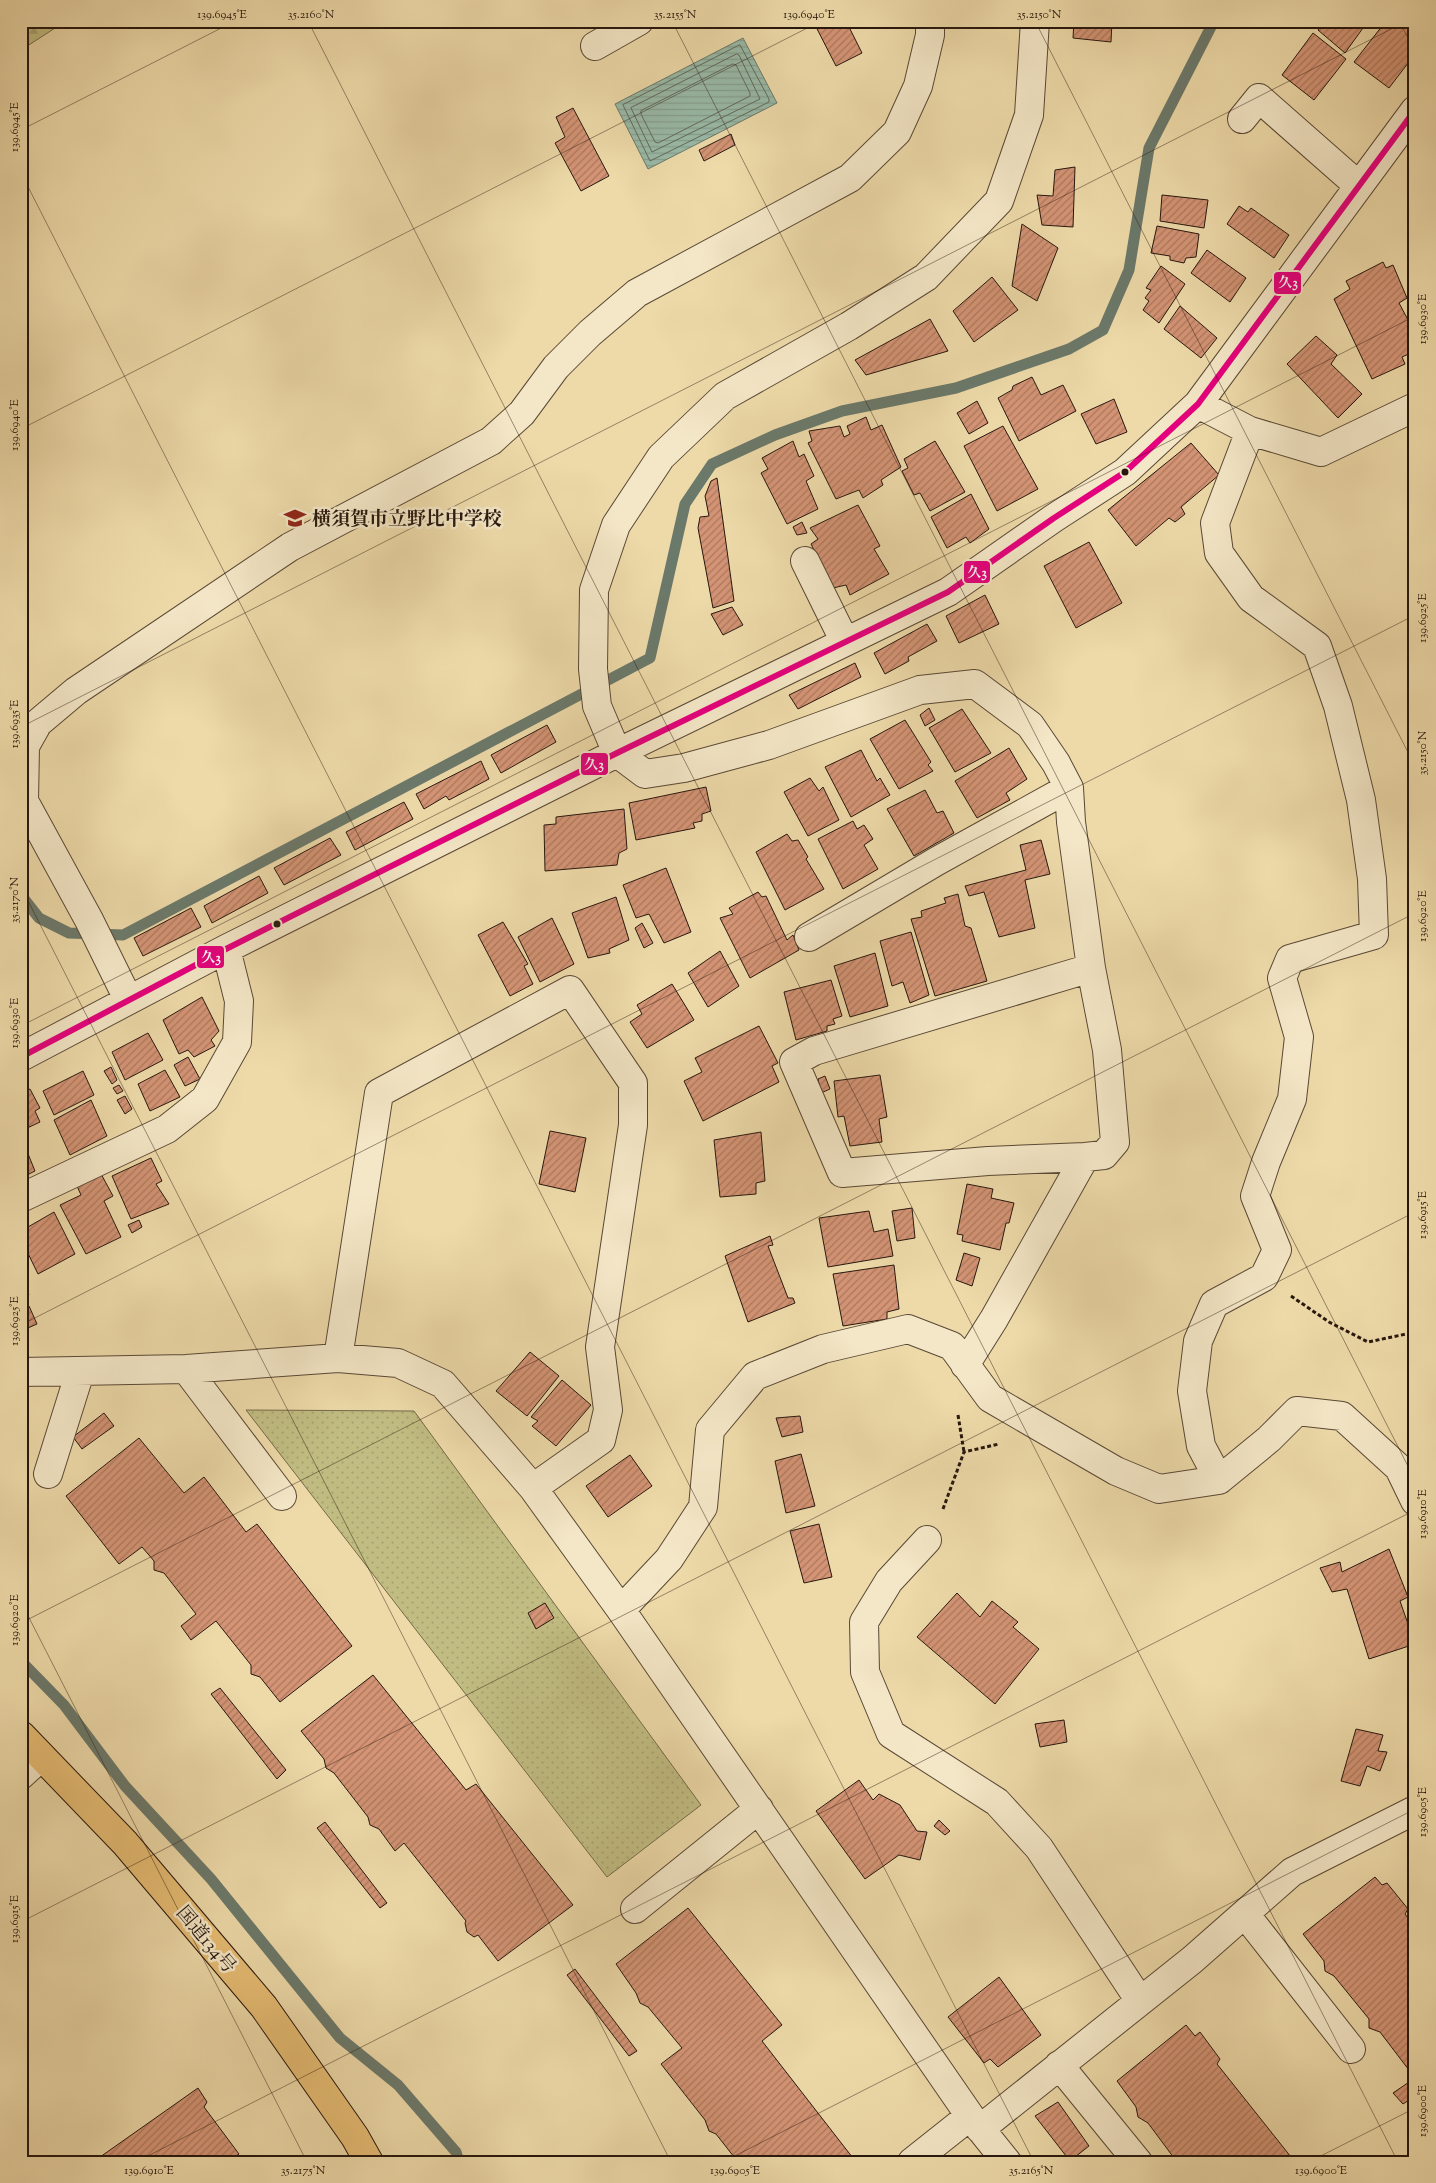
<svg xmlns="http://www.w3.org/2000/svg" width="1436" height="2183" font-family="'Sorts Mill Goudy','Noto Serif JP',serif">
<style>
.forest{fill:url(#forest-firs);stroke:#746a48}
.park{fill:url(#park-dots);stroke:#746a48}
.water{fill:url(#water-rules);stroke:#6b796b}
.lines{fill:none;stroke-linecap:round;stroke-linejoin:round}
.shore{stroke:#60695c;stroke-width:1}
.stream{stroke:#6b796b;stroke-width:11}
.building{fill:url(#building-hatch);stroke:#27170e}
.minor-casing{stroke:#594835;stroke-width:30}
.highway-casing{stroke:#27170e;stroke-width:30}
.path{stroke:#27170e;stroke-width:3;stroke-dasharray:4 2.5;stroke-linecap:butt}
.minor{stroke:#f4e7c7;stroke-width:28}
.highway{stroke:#e7bd74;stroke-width:28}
.bus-1-casing{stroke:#f4e7c7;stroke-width:10}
.bus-1{stroke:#e5007d;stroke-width:6}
.ticks{fill:none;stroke:#27170e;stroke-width:1;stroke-opacity:0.45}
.bus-dot{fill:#27170e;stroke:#f4e7c7;stroke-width:2}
.labels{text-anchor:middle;stroke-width:5;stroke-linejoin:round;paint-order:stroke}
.poi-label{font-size:19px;font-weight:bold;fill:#27170e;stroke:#f4e7c7;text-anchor:start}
.street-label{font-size:19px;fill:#27170e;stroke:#f4e7c7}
.line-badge{stroke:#f4e7c7;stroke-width:2}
.badge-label{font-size:14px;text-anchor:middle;font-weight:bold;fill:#fff}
.neatline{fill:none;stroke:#27170e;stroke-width:2}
.ticks-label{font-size:12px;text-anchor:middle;fill:#27170e}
</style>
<defs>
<pattern id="forest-firs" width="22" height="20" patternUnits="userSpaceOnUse" patternTransform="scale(1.25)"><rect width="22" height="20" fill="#c1bd82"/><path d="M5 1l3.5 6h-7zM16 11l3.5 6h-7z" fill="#a6a26f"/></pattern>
<pattern id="park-dots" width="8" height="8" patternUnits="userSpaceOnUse" patternTransform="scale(1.25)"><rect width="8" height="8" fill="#c1bd82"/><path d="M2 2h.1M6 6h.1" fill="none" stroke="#a6a26f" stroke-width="1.8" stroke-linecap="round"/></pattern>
<pattern id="water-rules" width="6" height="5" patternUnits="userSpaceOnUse" patternTransform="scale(1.25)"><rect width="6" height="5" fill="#99bba9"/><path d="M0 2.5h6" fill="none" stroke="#84a090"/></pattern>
<pattern id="building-hatch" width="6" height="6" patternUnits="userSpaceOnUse" patternTransform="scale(1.25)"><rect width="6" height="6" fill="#d49475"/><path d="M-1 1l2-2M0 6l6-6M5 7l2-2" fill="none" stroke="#ac785e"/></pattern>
</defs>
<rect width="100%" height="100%" fill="#eedaa9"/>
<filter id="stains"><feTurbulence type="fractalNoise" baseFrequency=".004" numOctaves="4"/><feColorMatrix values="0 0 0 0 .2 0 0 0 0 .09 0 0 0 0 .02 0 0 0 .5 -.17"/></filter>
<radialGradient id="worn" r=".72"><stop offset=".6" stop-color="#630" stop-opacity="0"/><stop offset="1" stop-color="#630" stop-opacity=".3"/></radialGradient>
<path class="forest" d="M21,21H66L21,50Z"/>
<path class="park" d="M246,1410L414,1411L701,1805L607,1877Z"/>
<path class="water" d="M743,38L777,103L648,169L615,104Z"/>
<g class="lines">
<path class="shore" d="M740,45L769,99V102L650,161L623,105Z
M737,54L739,55L760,99L652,152L631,108Z
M733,64L736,65L750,93V96L658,143L655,142L641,114V111Z"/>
<path class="stream" d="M21,895L39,918L69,933L123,935L650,658L685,504L712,464L775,435L842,411L956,388L1069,349L1103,330L1129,270L1149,148L1214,21
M21,1661L64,1705L125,1786L211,1879L340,2038L398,2085L456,2152L459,2162"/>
</g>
<path class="building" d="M813,21H846L862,53L836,66Z
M1074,21H1112L1111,42L1073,38Z
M1325,21H1368L1345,53L1318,30Z
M1386,21H1399L1415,35V54L1389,88L1354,62Z
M1313,33L1346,59L1314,100L1282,75Z
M573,108L609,176L581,191L555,143L565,137L556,117Z
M731,134L735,145L704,161L699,150Z
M1075,167L1073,227L1042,225L1037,195L1053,196L1055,170Z
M1162,195L1208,200L1204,228L1160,221Z
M1239,206L1248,212L1251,208L1289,235L1274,258L1227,224Z
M1022,224L1058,248L1037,301L1012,286Z
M1157,226L1199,234L1196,257L1186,258L1184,263L1170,260V256L1151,253Z
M1207,250L1246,278L1230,302L1191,273Z
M1383,262L1386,268L1393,265L1407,298L1399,303L1415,333V351L1402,357L1405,364L1372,379L1334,299L1350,289L1346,281Z
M1161,266L1185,284L1159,323L1143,310L1149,301L1145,298L1151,290L1146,288Z
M992,277L1018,310L974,342L953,311Z
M1180,306L1217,338L1201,358L1164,329Z
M930,319L948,351L866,375L855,360Z
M1316,336L1337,355L1331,364L1362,394L1338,418L1287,364Z
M1032,377L1041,395L1063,385L1076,411L1019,441L998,398L1012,390L1013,386Z
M1114,399L1127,432L1096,444L1081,414Z
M977,401L988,423L969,434L957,413Z
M866,417L871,430L882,425L901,467L881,480L883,485L863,498L859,490L836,499L808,443L812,441L809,431L840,426L844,437L850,434L847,426Z
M1003,426L1038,489L997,511L964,446Z
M793,441L799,457L804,454L814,476L806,481L818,509L787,524L761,473L768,469L762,458Z
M935,441L965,492L930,511L920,493L914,495L902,471L908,468L904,459Z
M1191,443L1219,475L1181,507L1185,514L1175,522L1169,518L1136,546L1108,510Z
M717,478L734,601L713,608L698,528L700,517L709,516L705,496L711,481Z
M971,494L989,529L970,543L966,537L947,548L931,517Z
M858,505L880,546L874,549L889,574L850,595L846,585L833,588L811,544L818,539L810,528Z
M802,522L807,533L797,535L793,527Z
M1089,542L1122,603L1076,628L1044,566Z
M985,595L999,624L959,643L946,616Z
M732,607L743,625L723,635L711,614Z
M927,624L937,641L908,657L909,661L885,674L874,653Z
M855,663L861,677L798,709L789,695Z
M929,708L935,720L925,726L920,715Z
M962,709L991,753L955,772L929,728Z
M905,720L931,762L928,765L933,771L899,789L870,739Z
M547,725L556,742L501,773L491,755Z
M1009,748L1027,779L1006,793L1010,800L977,818L955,781Z
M861,750L877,781L880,778L890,795L851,817L825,767Z
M481,761L489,779L449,800L446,796L424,809L416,794Z
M810,778L819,791L823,787L839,820L808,836L784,792Z
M706,787L711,811L702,814V821L693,823L695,828L636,840L629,803Z
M925,790L937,813L943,811L954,833L914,856L887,809Z
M404,802L413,819L355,850L346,832Z
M624,809L627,849L619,853L617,865L545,871L544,825L556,824V817Z
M853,821L857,829L864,825L873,839L864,845L878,869L843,889L818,839Z
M787,834L792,841L798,840L808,857L806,859L824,889L785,910L756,852Z
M330,838L341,855L284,885L274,868Z
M1041,840L1050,874L1025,880L1035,928L999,937L984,892L969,896L965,886L1026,870L1020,845Z
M666,868L691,932L664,943L649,914L636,918L623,885Z
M259,876L268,893L212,923L204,906Z
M758,892L762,897L766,896L787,940L793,935L799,950L750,978L720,918L733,914L729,908Z
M958,894L965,926L971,928L987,981L935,996L911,919L922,917L921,911L946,903L944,898Z
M616,897L629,940L609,949L610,953L588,958L572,913Z
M191,908L201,927L143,956L134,938Z
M552,918L574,964L540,982L518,937Z
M503,922L528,964L524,966L533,984L510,996L478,935Z
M642,923L653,943L644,948L635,928Z
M911,932L929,995L910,1003L903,982L892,986L880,941Z
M720,951L739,986L708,1007L688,973Z
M875,953L888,1006L850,1017L834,966Z
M831,980L842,1016L833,1019L835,1024L827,1026V1031L796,1040L784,992Z
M672,984L694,1020L647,1048L630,1022L642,1014L637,1005Z
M202,997L219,1031L211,1040L215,1046L194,1057L188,1050L179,1054L163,1020Z
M759,1026L778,1063L772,1066L779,1082L703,1121L684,1081L702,1072L695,1058Z
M148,1033L163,1060L125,1080L112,1052Z
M188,1057L200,1079L185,1086L174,1065Z
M111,1067L117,1080L112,1084L104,1071Z
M165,1070L180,1097L150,1111L138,1084Z
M83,1071L94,1095L54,1115L43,1091Z
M880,1075L887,1117L879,1119L882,1142L850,1146L844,1116L838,1117L834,1081Z
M825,1076L830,1089L821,1093L818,1079Z
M119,1085L123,1091L117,1094L113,1088Z
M30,1089L40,1108L35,1111L40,1122L21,1131V1093Z
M125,1096L132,1109L125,1114L117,1100Z
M91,1100L107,1136L70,1155L54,1120Z
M550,1131L586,1138L575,1192L539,1184Z
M761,1132L765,1181L756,1183V1194L720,1197L714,1140Z
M22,1139L35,1171L21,1178V1140Z
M151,1158L162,1181L156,1184L169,1204L131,1219L112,1176Z
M100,1172L113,1196L104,1201L121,1237L86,1254L60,1205L81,1195L77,1186Z
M967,1184L993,1189L991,1198L1014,1203L1009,1223H1006L1000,1250L962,1241L963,1235L957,1234Z
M912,1208L915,1238L897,1241L892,1211Z
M869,1211L874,1232L888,1229L893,1256L828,1267L819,1218Z
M54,1212L75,1254L38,1274L21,1239V1231Z
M139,1220L142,1227L132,1233L128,1225Z
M770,1236L773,1245L768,1246L788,1298H793L795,1303L748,1322L725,1256Z
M964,1253L980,1258L972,1286L956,1280Z
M894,1265L899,1309L887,1312V1319L843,1326L833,1274Z
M21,1280L29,1295L21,1299Z
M29,1306L37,1324L21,1331V1310Z
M530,1352L559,1376L527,1416L496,1391Z
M562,1380L591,1405L556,1446L532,1426L538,1421L531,1417Z
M104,1413L114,1426L82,1449L73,1437Z
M800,1416L803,1432L782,1437L776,1418Z
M139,1438L184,1493L204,1477L246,1532L257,1524L352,1646L280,1702L260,1677L251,1674V1665L216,1621L191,1640L181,1626L196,1614L164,1573L154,1570V1561L142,1547L119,1564L66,1496Z
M801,1454L815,1506L786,1513L775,1461Z
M630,1455L652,1486L608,1517L586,1486Z
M819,1524L832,1577L804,1583L790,1531Z
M1389,1549L1408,1597L1400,1601L1415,1644L1369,1659L1347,1589L1332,1592L1320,1568L1340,1562L1342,1572Z
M957,1593L980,1617L992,1601L1018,1622L1013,1627L1039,1649L995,1704L917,1637Z
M545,1603L554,1618L536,1629L528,1613Z
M373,1675L466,1790L476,1784L573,1905L498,1961L478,1935L474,1937L467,1932L465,1923L466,1921L404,1843L395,1851L379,1829L370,1825L368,1817L334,1773L326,1768L324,1759L301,1731Z
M220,1688L286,1770L277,1779L211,1694Z
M1064,1720L1067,1742L1040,1747L1035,1724Z
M1356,1729L1383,1735L1378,1751L1387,1752L1380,1771L1367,1766L1360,1786L1341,1781Z
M859,1780L873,1800L879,1794L900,1805L917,1831L927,1832L920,1860L899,1855L865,1879L816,1811Z
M939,1820L950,1831L945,1835L934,1826Z
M325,1822L387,1903L380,1908L317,1828Z
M1375,1877L1382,1885L1387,1883L1408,1909L1405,1914L1415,1927V2096L1403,2104L1393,2093L1415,2078L1380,2032L1369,2028V2019L1334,1976L1325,1971L1324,1961L1303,1934Z
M688,1908L782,2025L762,2041L856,2162H738L716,2134L709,2131L705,2120L661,2064L682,2048L648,2007L640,2003L636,1993L616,1964Z
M575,1969L637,2051L629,2056L567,1975Z
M999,1977L1041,2035L998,2067L990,2059L984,2063L948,2017Z
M1186,2025L1195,2036L1200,2032L1220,2059L1217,2064L1295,2162H1177L1148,2123L1138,2117L1136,2107L1117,2081Z
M198,2088L207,2102L204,2107L239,2154L228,2162H93Z
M1058,2102L1089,2146L1070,2161L1035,2116Z"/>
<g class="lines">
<g class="minor-casing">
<path id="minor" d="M595,46L639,21
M1242,119L1259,98L1359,186
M1198,404L1250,431L1321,452L1415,407
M805,561L845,642
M809,937L937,861L1069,788
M128,999L89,920L24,801L25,746L38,723L76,691L290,547L491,441L522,413L556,367L590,333L637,293L850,178L897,132L918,86L930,35V21
M21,1057L226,949L617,753L948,592L1054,518L1125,472L1198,404L1415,110
M1085,1157L988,1161L842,1173L794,1062L814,1051L1091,968
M21,1198L167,1129L205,1099L237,1042L239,1001L226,949
M338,1358L379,1093L570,990L633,1083V1125L600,1347L608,1410L601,1440L533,1488
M965,1365L994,1319L1085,1157L1104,1155L1115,1142L1107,1050L1091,968L1071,822L1069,788L1056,763L1030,725L975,684L920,690L769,745L684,768L645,774L617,753L597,706L593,669L594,590L616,525L661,457L725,396L849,326L926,277L999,201L1029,115L1035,21
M186,1369L282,1496
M21,1372L186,1369L338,1358L398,1363L443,1384L533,1488L621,1610L970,2116L1007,2162
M48,1474L80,1372
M1219,1480L1201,1446L1192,1391L1198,1341L1214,1304L1264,1277L1277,1250L1255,1196L1266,1162L1292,1099L1299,1037L1282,978L1290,959L1374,935L1372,879L1361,800L1338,706L1317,646L1251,598L1219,553L1215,523L1250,431
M927,1540L889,1581L864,1622L865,1672L891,1734L997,1802L1039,1848L1140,2001
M621,1610L669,1559L703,1507L710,1430L755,1376L823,1349L908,1329L952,1346L990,1398L1116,1471L1159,1489L1219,1480L1269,1439L1297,1411L1342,1416L1399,1468L1415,1501
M21,1775L41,1757
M635,1909L759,1809
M1245,1914L1351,2049
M1059,2065L1138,2162
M980,2129L1192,1960L1292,1872L1415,1810
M912,2162L970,2116"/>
</g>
<g class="highway-casing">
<path id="highway" d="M21,1735L125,1843L264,2007L355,2137L369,2162"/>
</g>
<path class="path" d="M1291,1296L1329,1322L1368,1342L1411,1333L1415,1334
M958,1415L964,1452
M943,1509L964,1452L999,1444"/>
<use href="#minor" class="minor"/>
<use href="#highway" class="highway"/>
<g class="bus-1-casing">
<path id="bus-1" d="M21,1057L226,949L617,753L948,592L1054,518L1125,472L1198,404L1415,110"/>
</g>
<use href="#bus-1" class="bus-1"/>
</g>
<path class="ticks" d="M308,21L1398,2162M672,21L1415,1480M1035,21L1415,766M1399,21L1415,51M21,130L235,21M21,173L1034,2162M21,429L821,21M21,727L1407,21M21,887L671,2162M21,1026L1415,316M21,1325L1415,615M21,1602L307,2162M21,1623L1415,913M21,1922L1415,1212M136,2162L1415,1510M723,2162L1415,1809M1309,2162L1415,2108"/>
<defs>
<g id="school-bare" transform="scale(1.725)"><path d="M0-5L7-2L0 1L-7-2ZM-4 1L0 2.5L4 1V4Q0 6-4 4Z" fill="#8f2418" stroke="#f4e7c7" stroke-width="2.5" paint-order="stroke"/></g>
</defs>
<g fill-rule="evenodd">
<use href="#school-bare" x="295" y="518"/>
</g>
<g class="bus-dot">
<circle cx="1125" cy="472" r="4.5"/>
<circle cx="277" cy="924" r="4.5"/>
</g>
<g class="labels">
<g class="poi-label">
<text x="312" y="525">横須賀市立野比中学校</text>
</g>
<g class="street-label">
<text transform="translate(207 1939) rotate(50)" y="7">国道134号</text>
</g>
</g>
<g class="line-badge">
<rect x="1273" y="271" width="29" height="24" rx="5" fill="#e5007d"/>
<rect x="963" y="560" width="28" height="24" rx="5" fill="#e5007d"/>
<rect x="580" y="752" width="29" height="24" rx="5" fill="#e5007d"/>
<rect x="196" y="945" width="29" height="24" rx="5" fill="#e5007d"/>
</g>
<g class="badge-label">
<text x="1288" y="287">久3</text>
<text x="977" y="577">久3</text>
<text x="594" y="769">久3</text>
<text x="211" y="962">久3</text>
</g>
<rect width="1436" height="2183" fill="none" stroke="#eedaa9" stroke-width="55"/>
<rect x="28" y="28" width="1380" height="2128" class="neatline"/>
<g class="ticks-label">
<text x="222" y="18">139.6945°E</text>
<text x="311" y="18">35.2160°N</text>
<text x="675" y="18">35.2155°N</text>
<text x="809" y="18">139.6940°E</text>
<text x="1039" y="18">35.2150°N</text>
<text transform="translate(14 127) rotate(-90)" y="4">139.6945°E</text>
<text transform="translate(1422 319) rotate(-90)" y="4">139.6930°E</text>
<text transform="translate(14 425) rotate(-90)" y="4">139.6940°E</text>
<text transform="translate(1422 618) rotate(-90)" y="4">139.6925°E</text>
<text transform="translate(14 724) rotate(-90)" y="4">139.6935°E</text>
<text transform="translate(1422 753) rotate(-90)" y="4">35.2150°N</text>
<text transform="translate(14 900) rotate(-90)" y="4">35.2170°N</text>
<text transform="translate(1422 916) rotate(-90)" y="4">139.6920°E</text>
<text transform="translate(14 1023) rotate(-90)" y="4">139.6930°E</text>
<text transform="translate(1422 1215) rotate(-90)" y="4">139.6915°E</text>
<text transform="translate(14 1321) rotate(-90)" y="4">139.6925°E</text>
<text transform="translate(1422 1514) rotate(-90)" y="4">139.6910°E</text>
<text transform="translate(14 1620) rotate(-90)" y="4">139.6920°E</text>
<text transform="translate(1422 1812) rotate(-90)" y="4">139.6905°E</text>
<text transform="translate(14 1919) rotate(-90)" y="4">139.6915°E</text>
<text transform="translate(1422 2111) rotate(-90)" y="4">139.6900°E</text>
<text x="149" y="2174">139.6910°E</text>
<text x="303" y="2174">35.2175°N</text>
<text x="735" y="2174">139.6905°E</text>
<text x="1031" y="2174">35.2165°N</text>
<text x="1321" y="2174">139.6900°E</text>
</g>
<rect width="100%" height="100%" filter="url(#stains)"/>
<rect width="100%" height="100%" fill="url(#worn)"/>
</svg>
